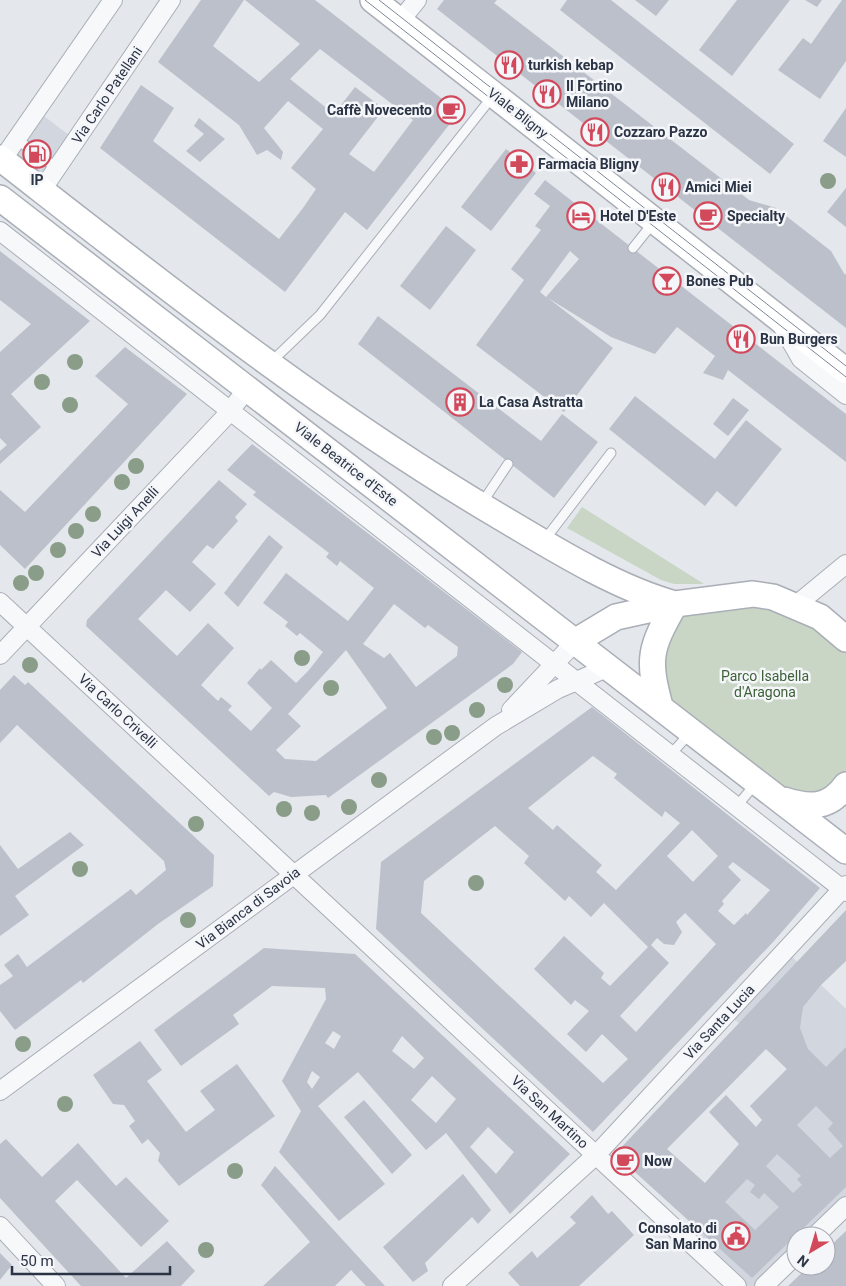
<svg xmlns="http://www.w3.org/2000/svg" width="846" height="1286" font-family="Roboto,sans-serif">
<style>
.built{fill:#d2d6de}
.green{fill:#c9d6c5}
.building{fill:#bbc0ca;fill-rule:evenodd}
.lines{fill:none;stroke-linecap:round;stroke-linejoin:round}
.lane-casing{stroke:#a9aeb7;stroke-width:11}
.street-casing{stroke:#a9aeb7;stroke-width:20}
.secondary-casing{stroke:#a9aeb7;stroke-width:28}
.lane{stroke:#f7f8fa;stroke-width:9}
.street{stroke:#f7f8fa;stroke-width:18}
.secondary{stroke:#fff;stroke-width:25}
.tram{stroke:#7d8696;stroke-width:1}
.tree{fill:#899d89}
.labels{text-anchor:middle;stroke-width:5;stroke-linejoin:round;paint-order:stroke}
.poi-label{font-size:14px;font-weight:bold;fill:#2b3445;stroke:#f4f6f9;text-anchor:start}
.street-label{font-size:14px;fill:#2b3445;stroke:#f4f6f9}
.park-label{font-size:14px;fill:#3f6138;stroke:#f4f6f9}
</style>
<rect width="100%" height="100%" fill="#e4e7ec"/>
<path class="built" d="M40,113L74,139L41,188L5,160Z
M786,951L846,1009V1202L810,1236H796V1250L759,1286H741L686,1235L777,1134L750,1106L787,1069L729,1014Z"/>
<path class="green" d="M582,507L704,584H674L661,580L567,528Z
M763,599L839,640L846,652V780L820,803L779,796L666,706L660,637L688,608Z"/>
<path class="building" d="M201,0H244L213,46L259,82L300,44L245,0H315L459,112L367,230L345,212L285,292L100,148L141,85L174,108L153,141L279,239L303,208L316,189L291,168L323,129L288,101L264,128L283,152L281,160L267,150L257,155L239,125L158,62ZM320,49L413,120L374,172L349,154L384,109L355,87L334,114L290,79Z
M444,0H497L494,3L749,200L776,208L831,251L845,275L846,273V328L437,9Z
M567,0H611L794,144L770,174L560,10Z
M635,0H669L656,16Z
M737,0H790L732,76L699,50Z
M805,0H822L817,7Z
M842,0H846V61L820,99L778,70L803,38L811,44Z
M846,108V157L823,141Z
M199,118L225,139L200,162L186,151L204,134L194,126Z
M506,149L536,173L491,231L461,207Z
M545,180L846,414V462L728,370L723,380L703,373L715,356L677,327L655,354L611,337L548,298L613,348L564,412L476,345L524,280L511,269L541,230L535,226L550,206L534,194ZM570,251L579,259L546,297L540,292Z
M846,188V227L827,212Z
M446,226L476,250L430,310L400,286Z
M0,251L90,321L11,394L41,427L0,464V451L7,445L0,438V352L31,324L0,300Z
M378,316L541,441L562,414L598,442L554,498L358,344Z
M125,347L187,394L25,569L0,545V490L25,512L128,404L95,376Z
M635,396L715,459L746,420L782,449L736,507L717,491L705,506L609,429Z
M733,398L749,410L728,436L713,424Z
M252,444L522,652L513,664L328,798L326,795L291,797L274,792L269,796L86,626L87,620L219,480L247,504L235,517L238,521L213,549L207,545L192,562L216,584L190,612L166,590L138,619L177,656L208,623L234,648L201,685L218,701L221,697L232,706L228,710L251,731L272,708L247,683L260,668L261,670L271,660L296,683L309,670L323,652L300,633L297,636L285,626L288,622L263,603L286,573L348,621L374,588L340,561L337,566L326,557L329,553L253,495L256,492L227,470ZM394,604L425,628L428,625L458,647L457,656L416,687L390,653L384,658L363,644ZM346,650L387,708L316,761L285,759L276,750L301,726L288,714Z
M269,535L283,547L238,607L224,593Z
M14,675L25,685L28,682L214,855L213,886L158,924L83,983L81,980L15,1030L0,1011V985L13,976L4,965L18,954L27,967L131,889L136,895L166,870L164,861L17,725L0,743V690Z
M592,707L820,888L774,941L593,1132L376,929L381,862ZM593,756L617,774L614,778L662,817L665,811L680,823L616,890L596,872L602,865L557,825L553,830L528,808ZM495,826L529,856L524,863L565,901L569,896L591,917L604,903L648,947L610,986L601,978L604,973L564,936L534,969L571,1005L575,1000L589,1011L567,1034L586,1052L602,1034L628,1059L603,1083L421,913L424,881ZM692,830L718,856L693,882L667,856ZM733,862L770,890L747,915L746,913L734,925L718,911L724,904L722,901L741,880L728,867ZM685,913L716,944L636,1032L620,1016L669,963L651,945L657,938L664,944L674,945L682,932L676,922Z
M70,832L84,845L15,896L29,915L0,936V845L18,869Z
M846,910V961L821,985L803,1007L800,1028L808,1049L826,1067L846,1047V1187L752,1278L615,1154ZM766,1049L787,1069L750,1106L762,1120L756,1127L726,1095L709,1112L739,1144L705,1183L667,1149ZM816,1106L833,1123L828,1129L843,1146L830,1158L797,1125ZM777,1154L801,1176L797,1179L802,1185L793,1193L766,1166ZM747,1179L755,1185L750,1192L759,1199L764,1193L779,1207L755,1230L725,1202Z
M264,948L355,954L570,1154L510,1214L446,1133L426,1150L358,1072L318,1106L385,1184L339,1221L279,1152L301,1111L282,1081L326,999L325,988L272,986L233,1015L239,1024L181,1066L154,1030ZM333,1031L341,1036L334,1049L325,1043ZM402,1036L424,1058L414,1069L392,1051ZM312,1071L320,1077L312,1089L307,1082ZM432,1076L456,1099L436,1123L411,1100ZM488,1127L514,1152L496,1174L470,1147Z
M140,1041L162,1070L147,1081L186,1132L215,1110L200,1091L237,1064L275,1116L179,1186L158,1161L160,1153L148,1139L142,1144L129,1126L135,1121L124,1105L113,1104L93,1075Z
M364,1100L412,1155L392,1174L344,1117Z
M6,1139L42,1177L78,1143L116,1186L126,1177L169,1221L141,1247L77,1180L55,1201L126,1278L167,1241L195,1271L181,1286H81L0,1198V1144Z
M275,1166L385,1286H366L351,1270L335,1286H263L310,1242L261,1185Z
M463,1174L491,1210L478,1224L472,1217L425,1263L428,1271L413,1282L383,1247Z
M592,1195L608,1214L612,1211L634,1235L579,1286H520L508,1273L532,1251L537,1258L576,1223L570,1217Z
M846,1231V1286H788L809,1266H826V1250Z
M0,1253L12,1265L0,1280Z"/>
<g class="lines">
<g class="lane-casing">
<path id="lane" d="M16,139L57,168
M633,248L653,223
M270,363L320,315L492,97
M482,503L508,464
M543,542L611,453
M671,754L691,732
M737,806L756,783"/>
</g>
<g class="street-casing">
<path id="street" d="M400,21L417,0
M2,160L113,0
M42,190L171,0
M0,231L846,892
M781,324L801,359L846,395
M0,602C244,831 491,1058 737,1286
M795,606L846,564
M0,655L225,417L248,388
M511,710L576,641
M0,1091L496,726L558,689L609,667
M0,1226L56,1286
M815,1236L846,1206
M452,1286L596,1155L846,885
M764,1286L796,1255"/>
</g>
<g class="secondary-casing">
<path id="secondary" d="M373,0L846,371
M0,158C161,283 321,411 497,515C551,547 614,587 675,604
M0,198L846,851
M576,641L616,617L675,604L753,594L773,597L820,617L846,639
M660,706C647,658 650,648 675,604
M784,800C809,808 829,809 846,785"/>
</g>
<use href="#lane" class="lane"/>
<use href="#street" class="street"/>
<use href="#secondary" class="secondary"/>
<path class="tram" d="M365,0L846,377
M379,0L846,366"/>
</g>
<g class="tree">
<circle cx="828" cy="181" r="8"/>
<circle cx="75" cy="362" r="8"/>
<circle cx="42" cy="382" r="8"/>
<circle cx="70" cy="405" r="8"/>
<circle cx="136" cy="466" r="8"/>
<circle cx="122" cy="482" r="8"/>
<circle cx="93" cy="514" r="8"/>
<circle cx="76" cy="531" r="8"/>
<circle cx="58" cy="550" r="8"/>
<circle cx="36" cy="573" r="8"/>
<circle cx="21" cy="583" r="8"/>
<circle cx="302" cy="658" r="8"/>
<circle cx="30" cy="665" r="8"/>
<circle cx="505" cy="685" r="8"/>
<circle cx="331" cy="688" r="8"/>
<circle cx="477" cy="710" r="8"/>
<circle cx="452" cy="733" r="8"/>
<circle cx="434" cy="737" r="8"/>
<circle cx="379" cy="780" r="8"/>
<circle cx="349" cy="807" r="8"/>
<circle cx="284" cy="809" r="8"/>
<circle cx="312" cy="813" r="8"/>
<circle cx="196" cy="824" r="8"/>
<circle cx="80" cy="869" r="8"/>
<circle cx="476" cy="883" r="8"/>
<circle cx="188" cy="920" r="8"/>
<circle cx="23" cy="1044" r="8"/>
<circle cx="65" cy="1104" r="8"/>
<circle cx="235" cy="1171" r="8"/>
<circle cx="206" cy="1250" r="8"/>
</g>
<defs>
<g id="restaurant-ring" transform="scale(1.4375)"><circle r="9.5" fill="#f4f6f9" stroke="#d1495b" stroke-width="1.5"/><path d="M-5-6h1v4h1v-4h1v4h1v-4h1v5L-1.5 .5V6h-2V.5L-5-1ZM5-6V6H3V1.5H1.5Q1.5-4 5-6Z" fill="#d1495b"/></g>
<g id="cafe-ring" transform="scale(1.4375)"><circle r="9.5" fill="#f4f6f9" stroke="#d1495b" stroke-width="1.5"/><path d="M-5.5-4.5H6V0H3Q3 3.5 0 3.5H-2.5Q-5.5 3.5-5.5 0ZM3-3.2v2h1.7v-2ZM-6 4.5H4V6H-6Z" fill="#d1495b"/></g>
<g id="fuel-ring" transform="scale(1.4375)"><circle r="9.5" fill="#f4f6f9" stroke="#d1495b" stroke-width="1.5"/><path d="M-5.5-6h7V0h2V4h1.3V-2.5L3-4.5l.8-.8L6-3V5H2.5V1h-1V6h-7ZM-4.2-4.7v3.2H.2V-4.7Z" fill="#d1495b"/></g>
<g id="pharmacy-ring" transform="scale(1.4375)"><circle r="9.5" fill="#f4f6f9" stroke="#d1495b" stroke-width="1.5"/><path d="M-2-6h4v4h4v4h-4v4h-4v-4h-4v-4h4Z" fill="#d1495b"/></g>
<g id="hotel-ring" transform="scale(1.4375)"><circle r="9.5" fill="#f4f6f9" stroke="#d1495b" stroke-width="1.5"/><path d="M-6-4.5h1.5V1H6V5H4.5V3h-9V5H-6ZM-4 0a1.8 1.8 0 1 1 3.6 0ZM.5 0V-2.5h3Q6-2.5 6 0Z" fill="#d1495b"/></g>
<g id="bar-ring" transform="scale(1.4375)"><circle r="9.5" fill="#f4f6f9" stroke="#d1495b" stroke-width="1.5"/><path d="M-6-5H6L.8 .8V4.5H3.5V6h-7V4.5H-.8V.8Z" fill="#d1495b"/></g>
<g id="building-ring" transform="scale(1.4375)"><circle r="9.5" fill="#f4f6f9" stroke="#d1495b" stroke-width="1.5"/><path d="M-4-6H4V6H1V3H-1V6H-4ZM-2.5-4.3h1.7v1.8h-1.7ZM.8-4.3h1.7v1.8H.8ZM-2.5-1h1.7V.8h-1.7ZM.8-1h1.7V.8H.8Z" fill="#d1495b"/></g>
<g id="civic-ring" transform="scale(1.4375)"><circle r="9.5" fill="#f4f6f9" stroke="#d1495b" stroke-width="1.5"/><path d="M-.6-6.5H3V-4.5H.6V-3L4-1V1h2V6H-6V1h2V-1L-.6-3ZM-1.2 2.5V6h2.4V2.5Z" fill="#d1495b"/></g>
</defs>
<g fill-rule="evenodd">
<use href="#restaurant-ring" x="509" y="65"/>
<use href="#restaurant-ring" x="547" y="94"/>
<use href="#cafe-ring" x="451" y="110"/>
<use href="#restaurant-ring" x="595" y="132"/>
<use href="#fuel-ring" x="37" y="154"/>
<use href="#pharmacy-ring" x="519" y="164"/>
<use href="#restaurant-ring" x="666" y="187"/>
<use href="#hotel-ring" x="581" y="216"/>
<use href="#cafe-ring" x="708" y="216"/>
<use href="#bar-ring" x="667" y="281"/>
<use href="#restaurant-ring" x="741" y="339"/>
<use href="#building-ring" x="460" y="402"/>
<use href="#cafe-ring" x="625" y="1161"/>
<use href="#civic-ring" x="736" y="1236"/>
</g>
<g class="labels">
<g class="poi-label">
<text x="528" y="70">turkish kebap</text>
<text x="566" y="91">Il Fortino<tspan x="566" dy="16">Milano</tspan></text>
<text x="432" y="115" text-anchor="end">Caffè Novecento</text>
<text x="614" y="137">Cozzaro Pazzo</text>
<text x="538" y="169">Farmacia Bligny</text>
<text x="37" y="185" text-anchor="middle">IP</text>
<text x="685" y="192">Amici Miei</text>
<text x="600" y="221">Hotel D'Este</text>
<text x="727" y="221">Specialty</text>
<text x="686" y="286">Bones Pub</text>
<text x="760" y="344">Bun Burgers</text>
<text x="479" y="407">La Casa Astratta</text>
<text x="644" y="1166">Now</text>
<text x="717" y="1233" text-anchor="end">Consolato di<tspan x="717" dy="16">San Marino</tspan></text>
</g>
<g class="street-label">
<text transform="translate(107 95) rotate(-56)" y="5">Via Carlo Patellani</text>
<text transform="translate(518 113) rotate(38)" y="5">Viale Bligny</text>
<text transform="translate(346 464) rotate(38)" y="5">Viale Beatrice d'Este</text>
<text transform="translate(125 522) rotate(-47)" y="5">Via Luigi Anelli</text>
<text transform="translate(118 711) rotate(43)" y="5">Via Carlo Crivelli</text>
<text transform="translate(248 908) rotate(-37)" y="5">Via Bianca di Savoia</text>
<text transform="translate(719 1022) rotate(-47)" y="5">Via Santa Lucia</text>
<text transform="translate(550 1112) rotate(43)" y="5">Via San Martino</text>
</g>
<g class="park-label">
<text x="765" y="681">Parco Isabella<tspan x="765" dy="16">d'Aragona</tspan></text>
</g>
</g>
<g transform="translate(811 1251) rotate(218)"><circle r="24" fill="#f4f6f9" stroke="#a4a8b1"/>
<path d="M0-4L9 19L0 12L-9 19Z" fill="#d1495b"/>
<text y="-8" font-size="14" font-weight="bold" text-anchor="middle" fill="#2b3445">N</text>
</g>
<path d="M12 1266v8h158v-8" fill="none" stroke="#2b3445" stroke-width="2.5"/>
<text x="20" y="1266" font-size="15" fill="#2b3445" stroke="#f4f6f9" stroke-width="4" paint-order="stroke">50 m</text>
</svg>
